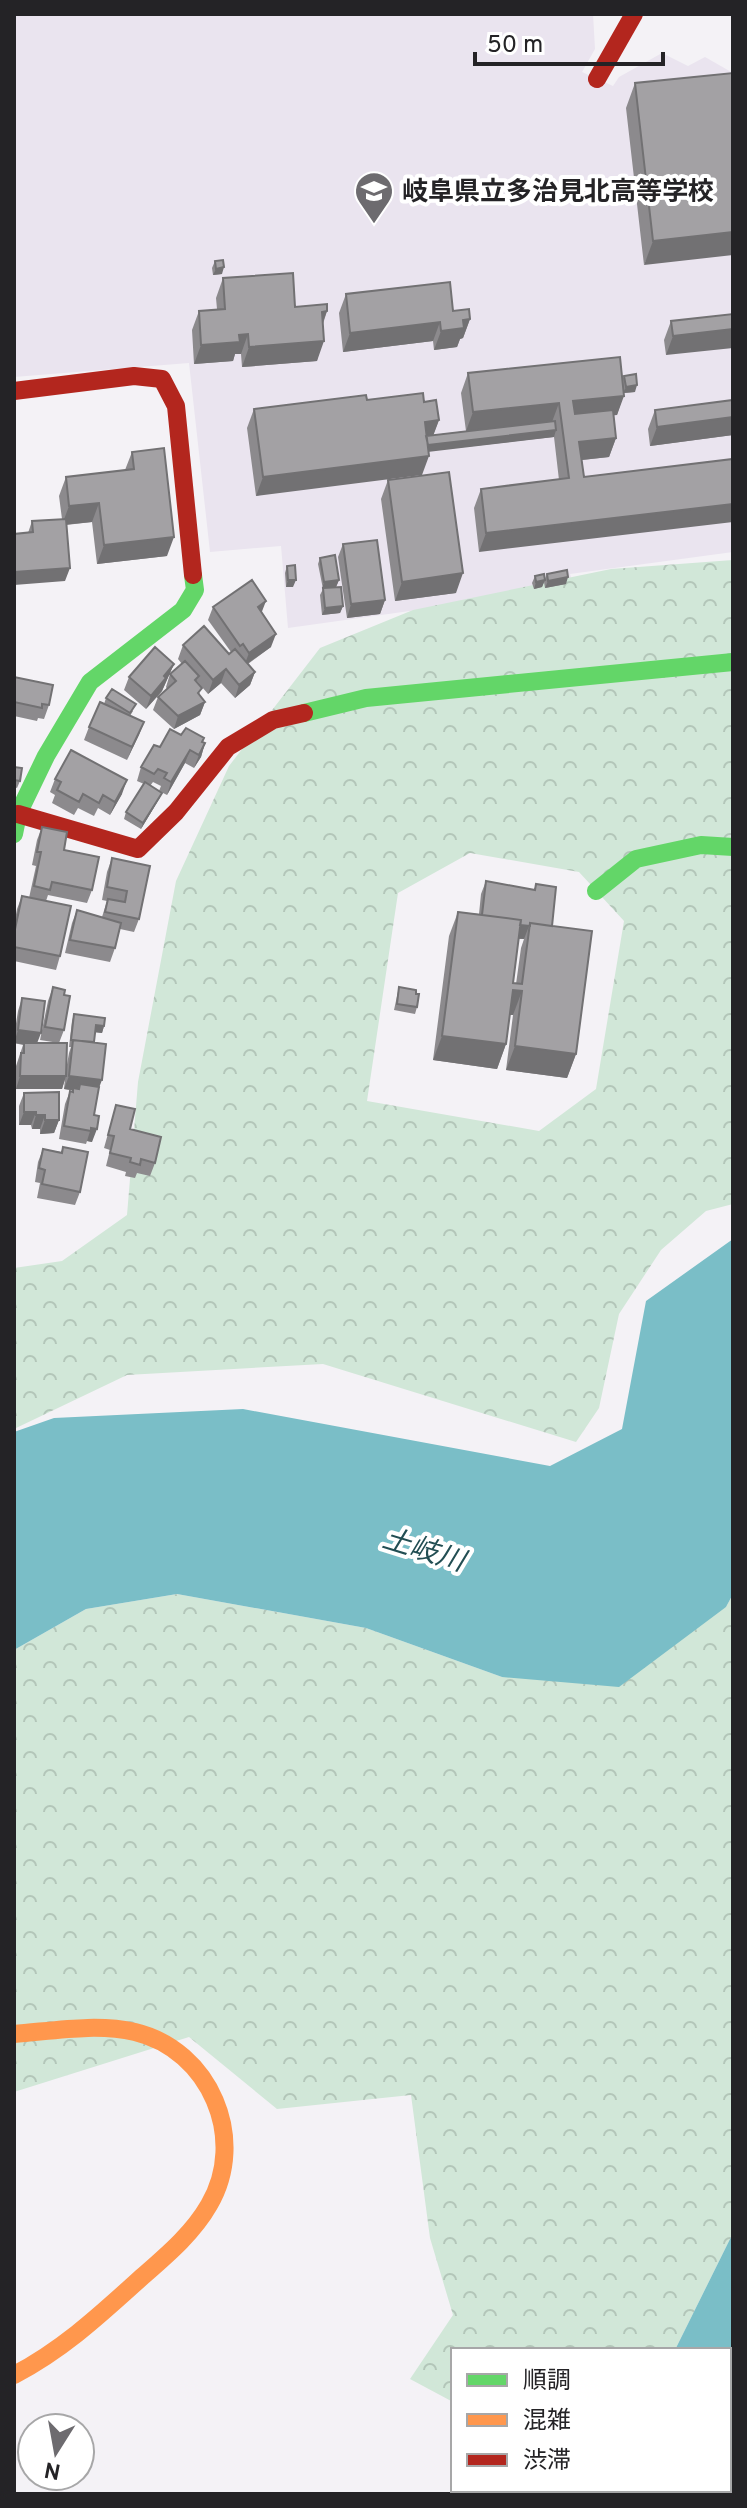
<svg xmlns="http://www.w3.org/2000/svg" width="747" height="2508" font-family="Overpass,'Noto Sans JP',sans-serif">
<style>
.built{fill:#eae4ef}
.forest{fill:url(#forest-crowns);fill-rule:evenodd}
.water{fill:#7abec7}
.lines{fill:none;stroke-linecap:round;stroke-linejoin:round}
.fast{stroke:#63d668;stroke-width:18}
.slow{stroke:#ff974d;stroke-width:18}
.jam{stroke:#b3261e;stroke-width:18}
.wall{fill:#8c8a8d;fill-rule:evenodd}
.shaded-wall{fill:#727173}
.building{fill:#a3a1a4;stroke:#727173;stroke-width:2}
.labels{text-anchor:middle;stroke-width:8;stroke-linejoin:round;paint-order:stroke}
.poi-label{font-size:26px;font-weight:bold;fill:#242326;stroke:#fff;text-anchor:start}
.water-label{font-size:28px;font-style:italic;fill:#224e53;stroke:#fff}
</style>
<defs>
<pattern id="forest-crowns" width="20" height="18" patternUnits="userSpaceOnUse" patternTransform="scale(2)"><rect width="20" height="18" fill="#d1e7d8"/><path d="M2 6a3 3 0 1 1 6 0M12 15a3 3 0 1 1 6 0" fill="none" stroke="#b3c6b9"/></pattern>
</defs>
<rect width="100%" height="100%" fill="#f4f2f6"/>
<path class="built" d="M14,14H593L595,49L582,72L613,86L619,77L662,53L688,66L705,57L733,73V552L570,574L574,588L288,628L281,546L210,552L189,363L14,377Z"/>
<path class="forest" d="M733,560V1204L706,1211L661,1250L619,1314L599,1408L576,1442L323,1364L127,1375L14,1429V1268L62,1261L127,1215L138,1082L176,881L229,766L320,648L413,610L611,569ZM470,853L579,872L624,921L596,1089L539,1131L367,1101L398,893Z
M177,1594L366,1628L502,1677L726,1607L733,1594V2233L675,2350H453V2402L410,2379L453,2315L430,2238L411,2095L277,2109L189,2037L14,2092V1650L86,1609Z"/>
<path class="water" d="M733,1239V1594L726,1607L619,1687L502,1677L366,1628L177,1594L86,1609L14,1650V1432L54,1418L243,1409L550,1466L622,1429L646,1301Z
M733,2233V2494H488L492,2490H729V2350H675Z"/>
<g class="lines">
<path class="fast" d="M304,713L366,698L733,662
M14,834L18,814L46,756L90,682L183,610L195,590L193,575
M596,891L636,859L701,845L733,847"/>
<path class="slow" d="M14,2034C53,2031 96,2023 135,2032C210,2050 248,2139 209,2205C193,2233 167,2255 143,2276C102,2313 64,2349 14,2375"/>
<path class="jam" d="M597,79L634,14
M14,391L134,376L162,379L176,406L193,575
M18,814L138,849L176,812L228,747L273,720L304,713"/>
</g>
<path class="wall" d="M733,73L644,265L626,108L635,83Z
M215,261L222,274L213,275L212,268Z
M223,278L295,307L327,311L323,324L317,361L242,367L241,354H235L233,361L194,364L192,330L199,311L217,309L216,298Z
M346,294L453,311L470,319L463,338L460,339L457,347L434,350L433,341L343,352L339,313Z
M733,314L666,355L664,340L671,321Z
M468,373L622,381L624,376L635,392L624,393L617,415H613L616,438L609,457L582,460L584,477L479,552L474,508L481,489L559,480L554,437L428,451L256,496L247,428L254,409L367,400L424,402L439,420L433,435L466,431L461,393Z
M733,400V435L650,446L648,429L655,410Z
M132,452L167,556L97,564L92,522L66,525L65,581L28,533L32,521L62,519L59,496L66,477L125,470Z
M388,480L456,593L395,601L381,499Z
M343,544L385,600L380,614L347,618L338,557Z
M320,558L339,580L336,587L343,606L340,613L322,615L320,595L323,589L318,564Z
M287,566L293,587H286L285,573Z
M547,574L566,584L545,588L544,582L542,587L534,589L532,583L535,576L545,579Z
M213,607L262,613L271,647L248,664L255,672L250,685L235,698L221,683L208,694L197,681L200,696L205,702L200,715L174,729L153,710L158,697L167,689L166,687L170,674L182,664L178,659L183,645L229,654L231,652L208,620Z
M174,664L162,691L146,709L124,690L129,677Z
M14,677L49,705L44,719L38,718L37,721L14,716Z
M106,698L133,711L130,716L144,722L127,760L84,740L89,727L104,704Z
M181,735L205,743L201,757L194,768L185,763L167,795L159,791L161,786L153,782L150,786L162,793L159,799L141,829L124,819L126,812L144,784L137,781L141,767L160,747Z
M14,767L20,781L17,788L14,787Z
M55,779L122,794L110,815L98,808L94,816L78,808L74,815L52,803L55,795L50,792Z
M42,827L64,850L92,890L87,903L48,895L46,901L60,956L56,970L14,961V925L17,909L22,896L29,898L36,866L32,865L37,840Z
M112,858L139,919L134,932L120,929L115,948L110,962L65,953L72,923L77,910L102,917L107,901L102,900L107,872Z
M486,881L534,890L536,884L552,926L576,1054L567,1078L506,1070L513,1015H510L506,1044L497,1069L433,1060L449,936L458,912L479,914L481,894ZM518,939H524L521,948L516,984L513,983Z
M53,987L64,995V1030L59,1043L66,1070L69,1053L71,1047H69L72,1021L74,1014L104,1026L102,1033L95,1032L94,1042L99,1088L94,1115L92,1142L87,1141L86,1144L59,1139L65,1104L70,1091H72V1090L64,1089L65,1079L62,1089H16V1066L23,1045L14,1043V1036L18,1011L22,998L37,1043H59L40,1040L48,1001Z
M399,987L417,1007L415,1014L394,1010Z
M24,1093L59,1120L54,1133L40,1134V1129H32L31,1125H19V1106Z
M116,1105L130,1129L155,1163L150,1176L137,1173L135,1178L125,1176L126,1172L106,1166L110,1150L104,1148Z
M63,1147L80,1192L75,1205L37,1198L40,1183L35,1182L38,1162L43,1149L61,1152Z"/>
<path class="shaded-wall" d="M733,232V255L644,265L653,241Z
M224,267L222,274L213,275L216,269Z
M327,311L320,330L322,312Z
M470,319L463,338L460,339L457,347L434,350L441,331L463,320Z
M440,322L433,341L343,352L350,333Z
M733,329V348L666,355L673,336Z
M248,334L241,354H235L233,361L194,364L201,345L239,335Z
M324,341L317,361L242,367L249,347Z
M637,385L635,392L623,393L626,387Z
M624,396L617,415L566,420L573,401Z
M559,403L552,422L466,431L473,412Z
M733,417V435L650,446L657,427Z
M439,420L432,439L421,440L425,422Z
M556,430L554,437L419,453L422,446Z
M616,438L609,457L572,461L579,442Z
M429,456L422,475L256,496L263,477Z
M99,503L92,522L62,525L69,506Z
M733,504V522L479,552L486,533Z
M174,537L167,556L97,564L104,545Z
M70,568L65,581L14,585V572Z
M463,573L456,593L395,601L402,582Z
M568,577L566,584L545,588L548,581Z
M288,580H296L293,587H286Z
M339,580L336,587L322,589L324,582Z
M545,580L542,587L534,589L536,582Z
M385,600L380,614L347,618L351,604Z
M266,601L261,614L258,607Z
M343,606L340,613L322,615L325,608Z
M276,634L271,647L244,666L249,653Z
M174,664L162,691L146,709L151,696L164,676Z
M226,669L221,683L208,694L213,680Z
M255,672L250,685L235,698L239,685Z
M205,702L200,715L174,729L178,716Z
M144,722L139,735L127,760L132,747Z
M205,743L201,757L194,768L199,755Z
M190,750L185,763L167,795L171,782Z
M127,780L122,794L110,815L115,802Z
M162,793L159,799L141,829L143,823Z
M482,921L529,926L524,939L477,934Z
M513,990L522,991L513,1015L504,1014Z
M96,1025L104,1026L102,1033L93,1032Z
M18,1030L41,1033L36,1046L14,1043Z
M442,1036L506,1044L497,1069L433,1060Z
M515,1046L576,1054L567,1078L506,1070Z
M20,1076H66L62,1089H16Z
M69,1076L102,1080L97,1093L80,1084L77,1091L64,1089Z
M24,1112H36L31,1125H19Z
M36,1115H45L40,1129H32Z
M45,1120H59L54,1133L40,1134Z
M91,1128L97,1129L92,1142L87,1141Z"/>
<path class="building" d="M733,73V232L653,241L635,83Z
M223,260L224,267L216,269L215,261Z
M293,273L295,307L327,304V311L322,312L324,341L249,347L248,334L239,335L240,342L201,345L199,311L225,309L223,278Z
M450,282L453,311L469,309L470,319L463,320L464,328L441,331L440,322L350,333L346,294Z
M733,314V329L673,336L671,321Z
M620,357L624,396L573,401L575,414L613,410L616,438L579,442L584,477L733,459V504L486,533L481,489L569,478L559,403L473,412L468,373Z
M636,374L637,385L626,387L624,376Z
M423,393L424,402L436,400L439,420L425,422L429,456L263,477L254,409L366,395L367,400Z
M733,400V417L657,427L655,410Z
M555,421L556,430L428,445L426,436Z
M164,448L174,537L104,545L99,503L69,506L66,477L134,469L132,452Z
M449,472L463,573L402,582L388,480Z
M66,519L70,568L14,572V534L33,532L32,521Z
M377,540L385,600L351,604L343,544Z
M335,555L339,580L324,582L320,558Z
M295,565L296,580H288L287,566Z
M567,570L568,577L548,581L547,574Z
M544,574L545,580L536,582L535,576Z
M252,580L266,601L258,607L276,634L249,653L243,644L240,646L213,607Z
M341,587L343,606L325,608L323,588Z
M204,626L229,654L235,649L255,672L239,685L226,669L213,680L183,645Z
M155,647L174,664L164,676L166,678L151,696L129,677Z
M185,661L199,676L195,680L202,688L198,693L205,702L178,716L158,697L176,681L170,674Z
M14,677L53,685L49,705L42,704V708L14,702Z
M112,689L136,704L130,713L106,698Z
M100,702L144,722L132,747L89,727Z
M186,728L204,738L202,742L205,743L199,755L190,750L171,782L164,778L167,773L158,769L154,774L141,767L154,745L160,747L170,729L181,735Z
M71,750L127,780L115,802L103,795L99,803L83,794L79,802L57,790L61,782L55,779Z
M14,767L22,768L20,781L14,780Z
M145,782L162,793L143,823L126,812Z
M42,827L67,832L64,850L99,857L92,890L52,882L50,890L34,886L41,852H37Z
M112,858L150,866L139,919L105,912L108,899L125,902L127,891L107,887Z
M486,881L535,890L536,884L556,887L552,926L530,923V926L520,925L521,920L482,915Z
M22,896L71,906L60,956L14,947V934Z
M77,910L121,923L115,948L70,940Z
M458,912L521,920L513,983L522,984L530,923L592,931L576,1054L515,1046L522,991L513,990L506,1044L442,1036Z
M53,987L65,990L64,995L70,996L64,1030L45,1027Z
M399,987L416,990V994H419L417,1007L397,1004Z
M22,998L45,1001L41,1033L18,1030Z
M74,1014L105,1018L104,1026L96,1025L94,1042L71,1040Z
M73,1040L106,1044L102,1080L69,1076Z
M24,1043H67L66,1076H20L21,1053H24Z
M80,1084L99,1087L94,1115L99,1116L97,1129L91,1128V1131L64,1126L70,1091L73,1092V1088L79,1089Z
M59,1092V1120H45V1115H36V1112H24V1093Z
M116,1105L135,1109L130,1129L161,1137L155,1163L141,1159L140,1165L130,1162L131,1158L110,1153L114,1136L108,1135Z
M63,1147L88,1152L80,1192L42,1184L45,1170L39,1168L43,1149L62,1153Z"/>
<defs>
<g id="school-pin" transform="scale(2)"><path d="M0 17L-7.5 6A9.5 9.5 0 1 1 7.5 6Z" fill="#6d6b6f" stroke="#fff"/><path d="M0-5L7-2L0 1L-7-2ZM-4 1L0 2.5L4 1V4Q0 6-4 4Z" fill="#fff"/></g>
</defs>
<g fill-rule="evenodd">
<use href="#school-pin" x="374" y="191"/>
</g>
<g class="labels">
<g class="poi-label">
<text x="402" y="200">岐阜県立多治見北高等学校</text>
</g>
<g class="water-label">
<text transform="translate(424 1549) rotate(17)" y="10">土岐川</text>
</g>
</g>
<rect width="747" height="2508" fill="none" stroke="#242326" stroke-width="32"/>
<rect x="451" y="2348" width="280" height="144" fill="#ffffff" stroke="#a7a7a8" stroke-width="2"/>
<rect x="467" y="2374" width="40" height="12" fill="#63d668" stroke="#a7a7a8" stroke-width="2"/>
<text x="523" y="2388" font-size="24" fill="#242326">順調</text>
<rect x="467" y="2414" width="40" height="12" fill="#ff974d" stroke="#a7a7a8" stroke-width="2"/>
<text x="523" y="2428" font-size="24" fill="#242326">混雑</text>
<rect x="467" y="2454" width="40" height="12" fill="#b3261e" stroke="#a7a7a8" stroke-width="2"/>
<text x="523" y="2468" font-size="24" fill="#242326">渋滞</text>
<g transform="translate(56 2452) rotate(191)"><circle r="38" fill="#ffffff" stroke="#a7a7a8" stroke-width="2"/>
<path d="M0-6L14 30L0 20L-14 30Z" fill="#6d6b6f"/>
<text y="-12" font-size="22" font-weight="bold" text-anchor="middle" fill="#242326">N</text>
</g>
<path d="M475 52v12h188v-12" fill="none" stroke="#242326" stroke-width="4"/>
<text x="487" y="52" font-size="24" fill="#242326" stroke="#ffffff" stroke-width="6" paint-order="stroke">50 m</text>
</svg>
